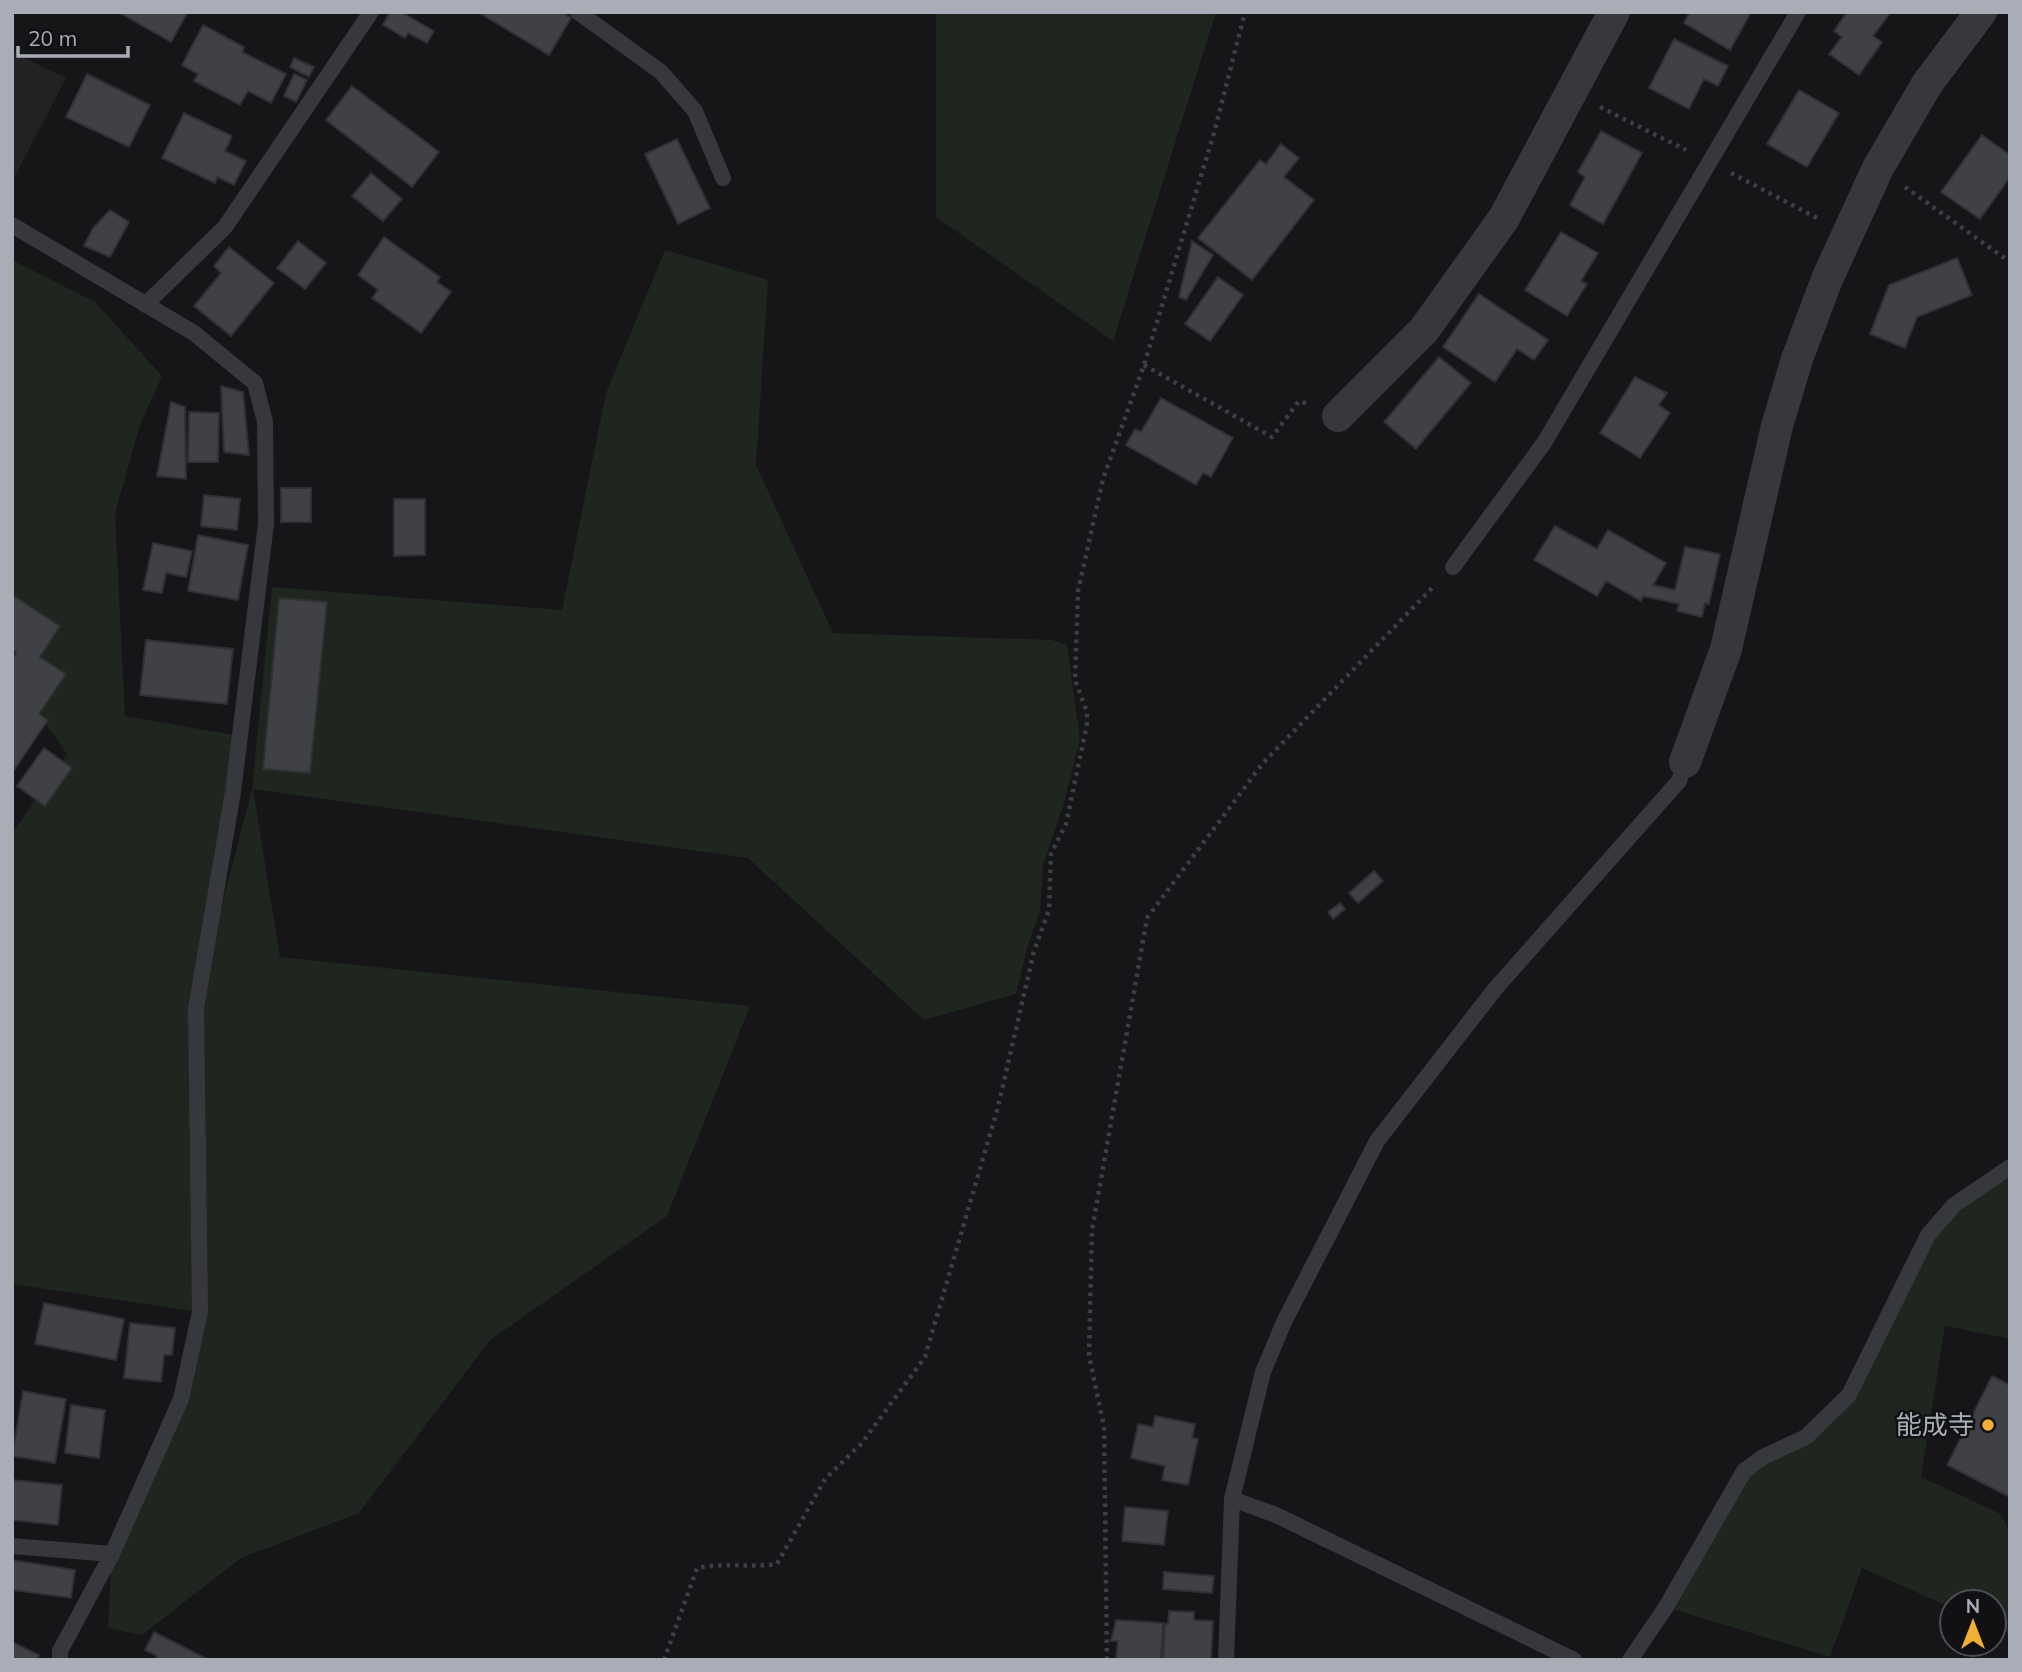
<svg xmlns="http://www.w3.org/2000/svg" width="2022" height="1672" font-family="Mulish,'Noto Sans JP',sans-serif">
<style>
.built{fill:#222225}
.green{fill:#1e261f}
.building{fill:#404145;stroke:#303034;stroke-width:2}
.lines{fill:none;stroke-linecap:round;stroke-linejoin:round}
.path{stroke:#3d3f44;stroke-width:4.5;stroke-dasharray:3.5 5;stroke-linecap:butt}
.lane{stroke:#37383d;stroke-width:16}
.street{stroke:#37383d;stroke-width:32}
.poi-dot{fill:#f2b134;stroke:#111113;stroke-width:2.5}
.labels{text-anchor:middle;stroke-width:5;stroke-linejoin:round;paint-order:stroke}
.poi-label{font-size:26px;fill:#a8adb8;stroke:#111113;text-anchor:end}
</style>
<rect width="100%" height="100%" fill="#161618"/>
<path class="built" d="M12,52L66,78L12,182Z"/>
<path class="green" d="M936,12H1216L1113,341L936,217Z
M665,250L768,280L756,465L833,633L1052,640L1067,645L1080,739L1063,807L1043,865L1040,910L1027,948L1016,994L924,1020L748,858L253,789L280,957L750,1006L667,1216L490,1340L359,1513L241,1558L142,1635L108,1628L112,1554L182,1393L199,1312L12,1284V834L67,754L39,714L65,674L40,657L59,626L12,595V260L95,302L162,376L140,425L115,513L125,716L240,736L198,998L252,789L272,587L562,610L606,393Z
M2010,1167V1339L1945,1326L1921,1477L2001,1514L2010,1533V1634L1994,1627V1602H1952V1608L1862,1568L1830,1657L1666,1607L1744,1471L1806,1437L1849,1395L1928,1235Z"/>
<path class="building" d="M118,12H188L171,42Z
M390,12H401L434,31L427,43L408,33L405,38L383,25Z
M478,12H562L571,18L549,55Z
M1690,12H1751L1730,50L1684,23Z
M1847,12H1891L1873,36L1882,42L1859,75L1829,54L1842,37L1834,31Z
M203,25L244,47L242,52L286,74L271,103L248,91L240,105L194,81L198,74L182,65Z
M1674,39L1728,66L1718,86L1704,79L1689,109L1649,88Z
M294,58L314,67L309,77L290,67Z
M87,74L150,105L129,147L66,117Z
M294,74L307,80L296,102L284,96Z
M352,86L439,152L412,187L326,120Z
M1799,90L1839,113L1807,167L1767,144Z
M184,113L232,136L225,151L246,161L234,185L217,177L215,183L162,158Z
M1601,131L1642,153L1603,224L1570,205L1585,177L1578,172Z
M1982,135L2010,155V177L1980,219L1941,192Z
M677,139L710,208L678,224L645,154Z
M1281,144L1299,158L1284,177L1314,200L1252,280L1198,238L1260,160L1266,164Z
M371,173L402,199L383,221L352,196Z
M110,210L129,222L110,257L84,246L93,228Z
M1561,232L1598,253L1581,281L1587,284L1567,316L1525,290Z
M384,237L440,277L437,282L451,292L421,333L372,298L378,290L358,275Z
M298,241L326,263L305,289L277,268Z
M1192,241L1213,255L1186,300L1179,297Z
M229,247L274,283L231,336L194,306L221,273L214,266Z
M1957,258L1972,295L1917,317L1905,348L1870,334L1889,285Z
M1218,277L1243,295L1210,341L1185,324Z
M1479,294L1548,340L1534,360L1517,349L1495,382L1443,347Z
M1439,357L1471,383L1416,449L1384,422Z
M1635,377L1667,393L1659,405L1670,413L1640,458L1600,433Z
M221,386L243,392L249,455L224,452Z
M1161,398L1233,438L1211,477L1203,473L1196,485L1126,445L1135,429L1141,432Z
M171,402L185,407L186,479L157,476Z
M189,412L219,413L218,462H188Z
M281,488H311V522H281Z
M204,495L240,499L237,530L201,526Z
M394,499H425V555L394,556Z
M1555,526L1597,549L1608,530L1666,563L1653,585L1675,590L1685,547L1720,554L1709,604L1705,603L1702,617L1677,611L1679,604L1643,596L1641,601L1606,581L1597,596L1534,560Z
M198,535L248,545L238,600L188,591Z
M153,543L192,551L186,577L166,573L162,593L143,590Z
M12,595L60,626L40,657L66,674L39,714L48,720L12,773V659L16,653L12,650Z
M279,598L327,602L310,773L263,769Z
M146,640L233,649L227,704L140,695Z
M44,748L72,768L45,806L17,786Z
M1374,871L1383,881L1358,903L1349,893Z
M1340,903L1345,909L1333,919L1328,912Z
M44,1303L124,1319L116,1360L35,1344Z
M130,1323L175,1328L172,1355H164L161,1382L124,1378Z
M1992,1376L2010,1385V1497L1947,1465Z
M23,1391L66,1399L55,1463L12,1456Z
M71,1405L105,1410L99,1458L65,1453Z
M1155,1416L1195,1424L1192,1438L1198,1439L1188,1485L1162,1480L1165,1466L1131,1458L1138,1424L1153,1427Z
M12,1480L62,1485L58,1525L12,1520Z
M1125,1507L1168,1511L1164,1545L1122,1541Z
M12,1560L75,1570L71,1598L12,1590Z
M1164,1572L1214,1576L1212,1593L1163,1589Z
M1169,1611L1194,1612V1620L1213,1621L1211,1660H1163L1165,1624H1168Z
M1116,1620L1163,1623L1161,1660H1116L1118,1641H1111Z
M154,1632L209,1660H155L157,1656L145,1650Z
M12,1642L39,1655L37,1660L12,1659Z"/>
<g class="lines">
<path class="path" d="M1600,107L1686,150
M1731,173L1817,218
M1905,187L2010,262
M1144,365L1272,437L1299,401L1308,404
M664,1660L697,1568C727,1562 748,1568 777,1564L825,1479L862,1443L925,1357L998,1107L1034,951L1049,910L1051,854L1066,824L1087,724V712L1075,680L1078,591L1103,479L1144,365L1214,133L1245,12
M1107,1660L1104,1427L1089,1355L1092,1230L1147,918L1263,763L1435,585"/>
<path class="lane" d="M578,12L661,72L695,111L723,178
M12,225L194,333L255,383L265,422L266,524L233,792L196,1009L200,1312L181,1399L112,1554L60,1651V1660
M145,305L225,227L371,12
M1453,567L1544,443L1798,12
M1232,1499L1276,1515L1574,1660
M12,1546L112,1554
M1226,1660L1232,1499L1263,1372L1284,1322L1377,1141L1495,989L1679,781L1685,762
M1630,1660L1666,1607L1744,1471L1763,1457L1806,1437L1849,1395L1928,1235L1954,1205L2010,1167"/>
<path class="street" d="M1338,416L1424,330L1504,218L1614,12
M1685,762L1726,649L1777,426L1797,359L1827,279L1878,168L1927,84L1981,12"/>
</g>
<circle class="poi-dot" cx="1988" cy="1425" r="7"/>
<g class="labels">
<g class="poi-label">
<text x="1974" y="1434">能成寺</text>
</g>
</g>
<rect width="2022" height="1672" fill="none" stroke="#a8adb8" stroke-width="28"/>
<g transform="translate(1973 1623)"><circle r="33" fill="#111113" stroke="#4d4f55" stroke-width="2"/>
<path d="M0-5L12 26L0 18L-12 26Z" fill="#f2b134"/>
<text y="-10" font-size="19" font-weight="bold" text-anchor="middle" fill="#a8adb8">N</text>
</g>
<path d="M18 46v10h110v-10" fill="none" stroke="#a8adb8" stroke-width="3.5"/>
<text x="28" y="46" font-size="21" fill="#a8adb8" stroke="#111113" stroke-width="5" paint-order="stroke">20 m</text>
</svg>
